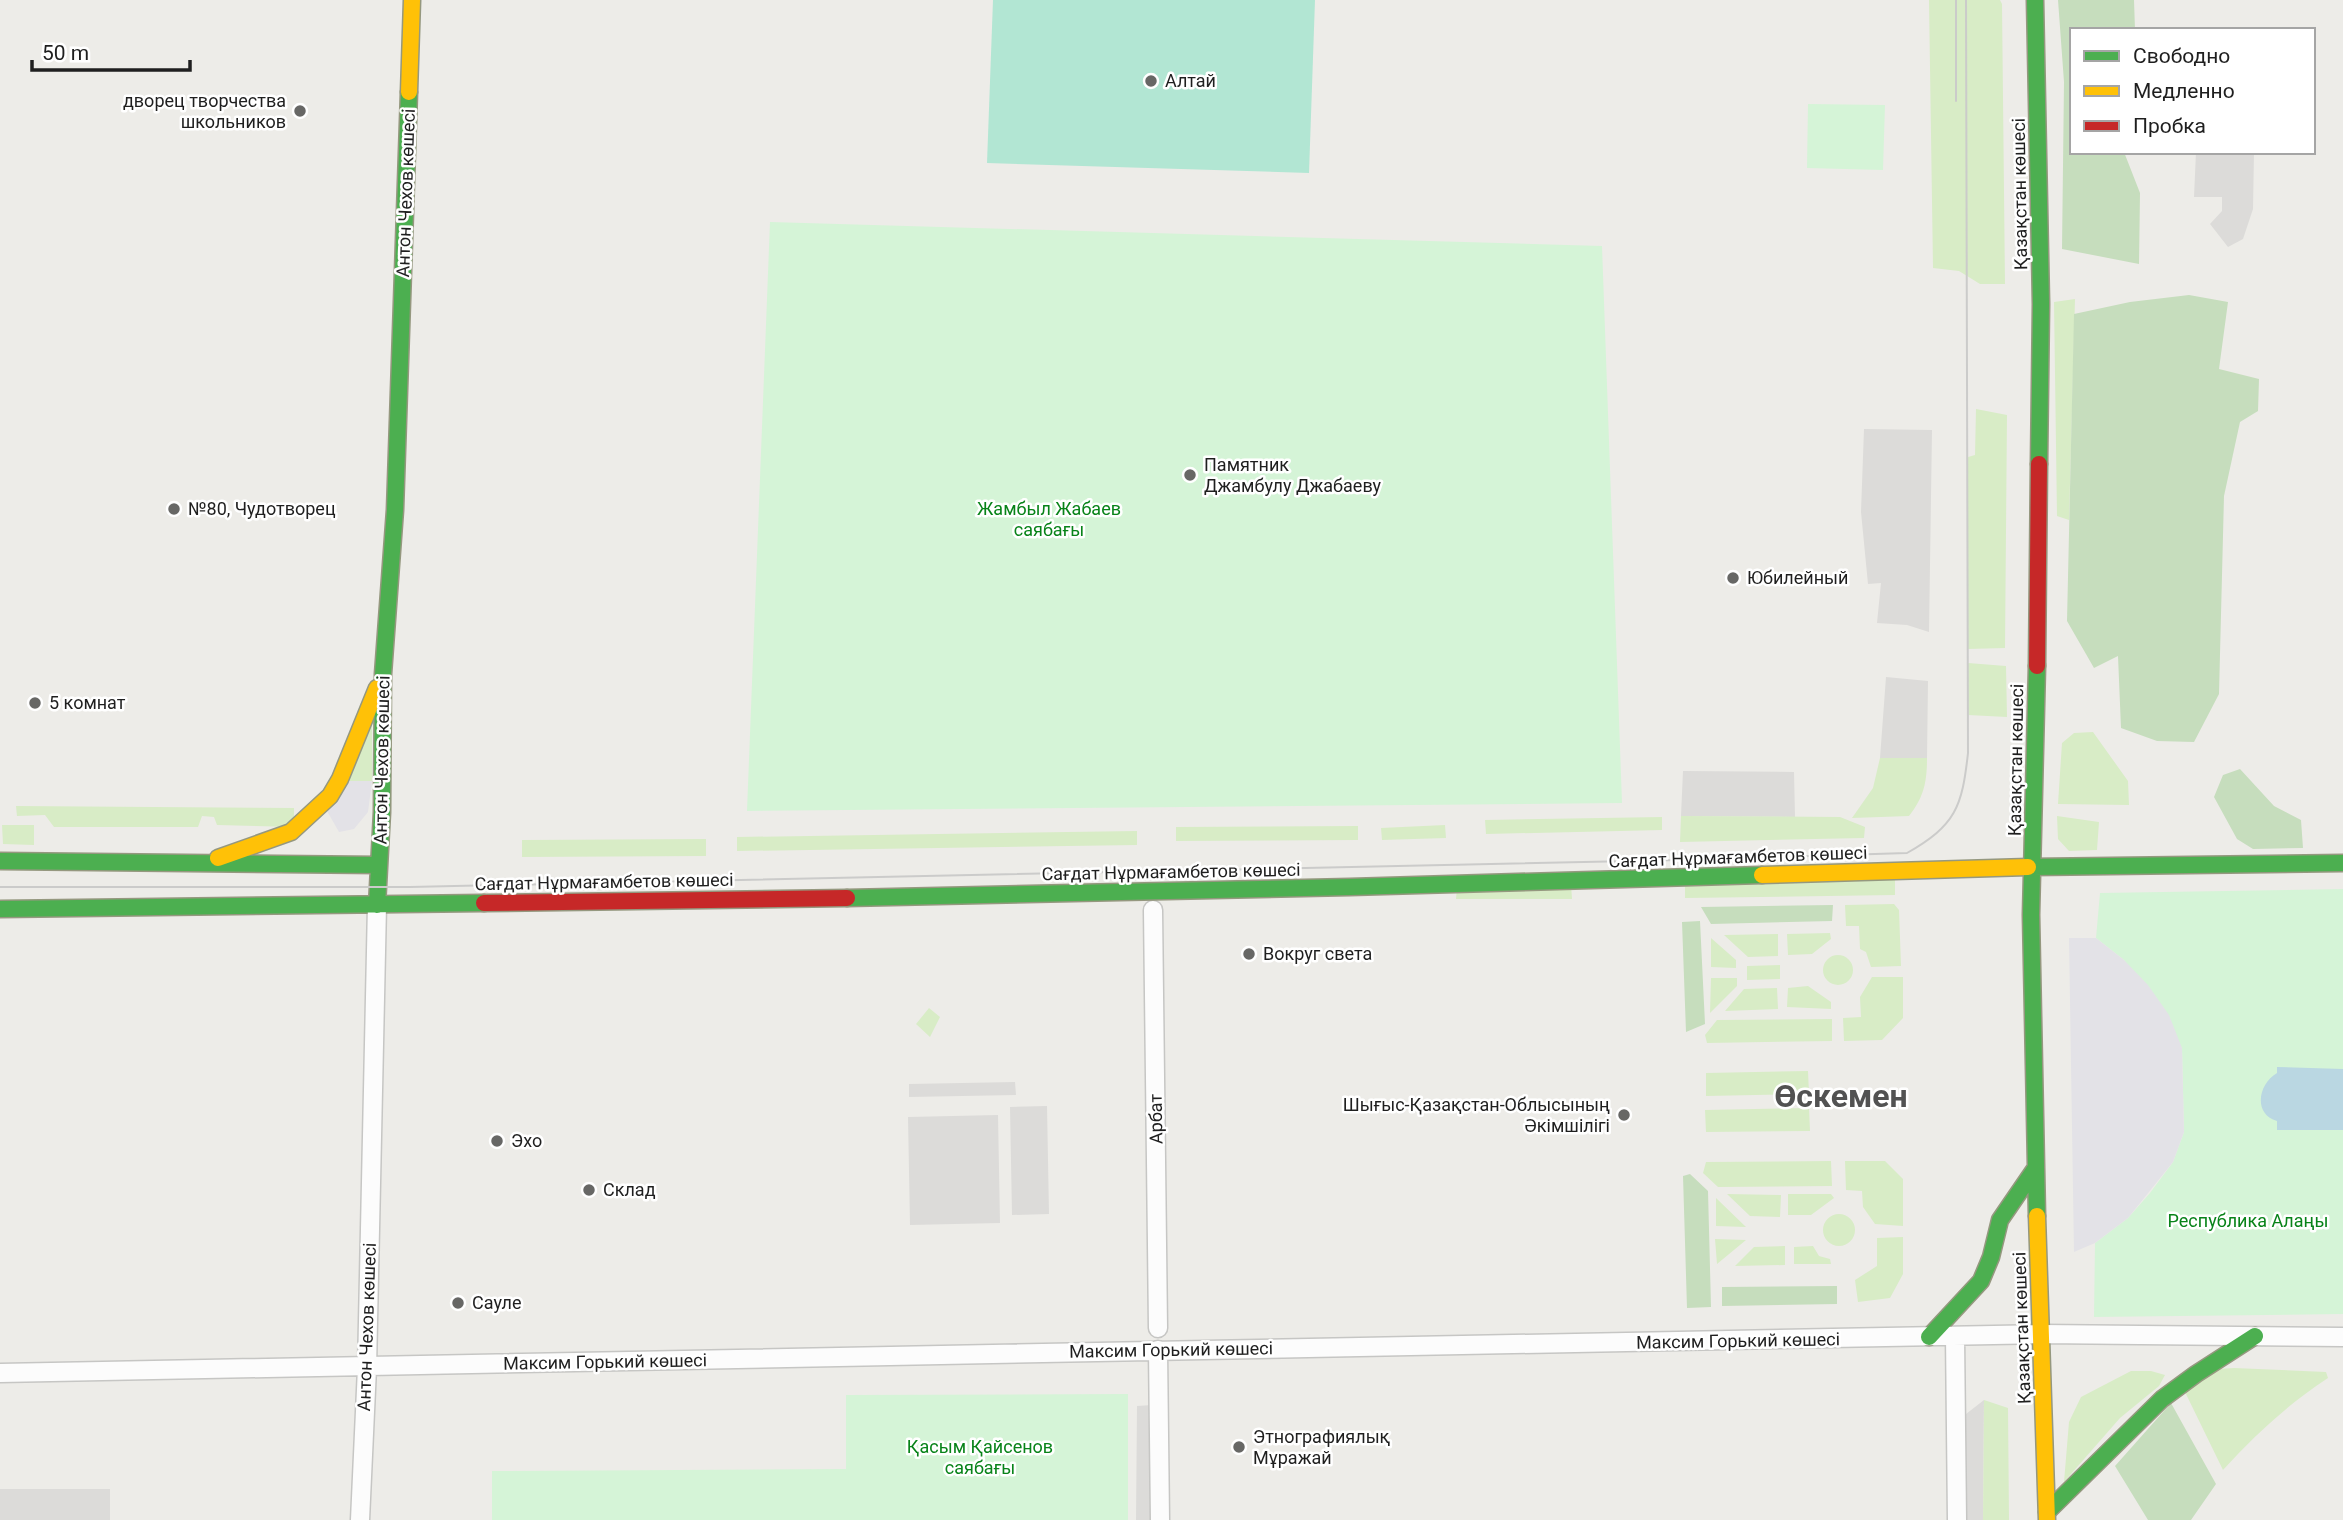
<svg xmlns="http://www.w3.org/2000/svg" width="2343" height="1520" font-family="Roboto,sans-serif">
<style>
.residential{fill:#dcdbd9}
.grass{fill:#d8ecc6}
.forest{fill:#c6ddbd}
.park{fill:#d5f4d7}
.pitch{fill:#b2e6d3}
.plaza{fill:#e3e2e7}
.water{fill:#bad7e2}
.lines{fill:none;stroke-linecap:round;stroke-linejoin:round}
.street-casing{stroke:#c6c6c4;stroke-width:21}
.fast-casing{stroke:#95987f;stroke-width:19}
.slow-casing{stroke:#95987f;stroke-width:19}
.jam-casing{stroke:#95987f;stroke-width:19}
.street{stroke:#fcfcfc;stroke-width:18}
.fast{stroke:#4caf50;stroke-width:16}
.slow{stroke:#ffc107;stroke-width:16}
.jam{stroke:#c62828;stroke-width:16}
.tram{stroke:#cbcbca;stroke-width:2}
.poi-dot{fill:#676765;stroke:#fff;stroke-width:2.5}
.labels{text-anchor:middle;stroke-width:5;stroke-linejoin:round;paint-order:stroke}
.poi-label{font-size:18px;fill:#1f1f1f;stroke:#fff;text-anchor:start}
.street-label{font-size:18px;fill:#1f1f1f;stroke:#fff}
.park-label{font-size:18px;fill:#088319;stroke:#fff}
.town-label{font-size:32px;font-weight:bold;fill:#525252;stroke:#fff}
</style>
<rect width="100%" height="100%" fill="#edece8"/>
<path class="residential" d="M2196,152H2254L2253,209L2243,239L2228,247L2210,224L2222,211V197H2194Z
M1864,429L1932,430L1929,632L1907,625L1877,623L1881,583L1868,584L1861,512Z
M1886,677L1928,681L1927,758H1880Z
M1683,771L1794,772L1795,817L1681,816Z
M1015,1082L1016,1095L909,1097V1084Z
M1047,1106L1049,1214L1012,1215L1010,1107Z
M998,1115L1000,1223L910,1225L908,1117Z
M1984,1400L1983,1520H1956L1957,1421Z
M1152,1405V1520H1136L1137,1406Z
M0,1489H110V1520H0Z"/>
<path class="grass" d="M1929,0H2000L2002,4L2005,284H1980L1959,271L1933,268Z
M2075,299L2069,520L2057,516L2054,302Z
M1976,409L2007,415L2005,648L1968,649V457L1975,455Z
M1968,663L2006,666L2007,717L1968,715Z
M372,718V781H349Z
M2093,732L2128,781L2129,805L2058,804L2062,743L2074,733Z
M1880,758H1927C1927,782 1924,797 1909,816L1852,818L1873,788Z
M16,806L294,808V827L217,825L214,817L202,816L198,827H54L45,815L17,816Z
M1681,816L1840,817L1865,827L1864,838L1680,842Z
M2057,816L2099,822L2097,850L2069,851L2058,839Z
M1662,817V830L1486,834L1485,820Z
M2,825H34V845L3,844Z
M1445,825L1446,838L1382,840L1381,828Z
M1358,826V840L1176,841V827Z
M1137,831V845L737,851V837Z
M706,839V856L522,857V840Z
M1895,878V895L1685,898V883Z
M1571,884L1572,899H1456L1457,887Z
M1894,904L1899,910L1901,966L1871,967L1866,952L1860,949L1859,926H1846L1845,905Z
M1830,933L1831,939L1812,954L1788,955L1787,934Z
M1778,934V956L1748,957L1724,935Z
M1711,938L1736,960V968L1711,967Z
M1823 970a15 15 0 1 1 30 0a15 15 0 1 1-30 0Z
M1780,965V979L1747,980V966Z
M1872,977H1903V1018L1882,1040L1844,1041L1843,1018L1861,1017L1860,997Z
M1711,978H1737V986L1710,1013Z
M1808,986L1831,1002V1009L1787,1007L1788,988Z
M1777,988L1778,1009L1725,1011L1744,989Z
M929,1008L940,1017L930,1037L916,1024Z
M1832,1019V1041L1707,1043L1705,1035L1717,1020Z
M1808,1071L1809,1094L1706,1096V1073Z
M1809,1108L1810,1131L1706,1132L1705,1110Z
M1831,1161L1832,1186L1718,1187L1703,1173L1706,1162Z
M1845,1161H1885L1903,1179V1226L1875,1224L1863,1207L1862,1191L1846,1190Z
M1727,1194L1781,1195L1780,1217L1750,1216Z
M1788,1194H1831L1834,1198L1811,1215H1788Z
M1716,1198L1746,1227L1716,1226Z
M1823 1230a16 16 0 1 1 32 0a16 16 0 1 1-32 0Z
M1903,1237V1274L1890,1298L1858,1302L1855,1280L1877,1266V1238Z
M1715,1239L1746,1240L1717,1264Z
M1785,1246V1265L1735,1266L1754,1247Z
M1813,1246L1819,1256L1830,1259L1831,1264H1794V1247Z
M2234,1368L2326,1372L2328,1378C2287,1405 2256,1434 2223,1470L2185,1392L2218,1369Z
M2131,1371H2151L2165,1375L2159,1386L2120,1418L2064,1482L2069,1422L2081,1397Z
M1984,1400L2008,1408L2009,1520H1983Z"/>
<path class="forest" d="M2058,0H2134L2135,30H2072V152H2124L2140,193L2139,264L2062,249L2064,82Z
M2189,295L2228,302L2219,369L2259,379L2258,411L2240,422L2224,496L2219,694L2194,742L2157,741L2121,728L2118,656L2094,668L2067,621L2074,314L2130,302Z
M2240,769L2274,806L2301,820L2303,848L2253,849L2237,839L2214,797L2223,775Z
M1833,905L1832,921L1711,924L1701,907Z
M1700,921L1705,1024L1686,1032L1682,922Z
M1690,1174L1708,1191L1711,1307L1687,1308L1683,1176Z
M1837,1286V1304L1722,1306V1287Z
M2171,1403L2216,1484L2191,1520H2148L2115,1466Z"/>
<path class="park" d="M1808,104L1885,105L1883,170L1807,168Z
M770,222L1602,246L1622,803L747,811Z
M2343,889V1314L2094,1317L2095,1243L2128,1218L2150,1193L2173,1162L2184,1132L2182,1048L2124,960L2096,938L2100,893Z
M1128,1394V1520H492V1471L846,1469V1395Z"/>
<path class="pitch" d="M993,0H1315L1309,173L987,163Z"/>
<path class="plaza" d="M349,781H372L368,812L354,829L339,832L327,811Z
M2069,938H2096L2124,960L2148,985L2169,1015L2182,1048L2184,1132L2173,1162L2128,1218L2095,1243L2074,1252Z"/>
<path class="water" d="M2277,1067L2343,1069V1130H2277V1121C2253,1114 2258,1084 2277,1073Z"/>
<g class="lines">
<g class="street-casing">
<path id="street" d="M1153,910L1158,1328
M1955,1336L1957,1520
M1158,1350L1160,1520
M0,1373L2042,1334L2343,1337
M360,1520L367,1368L377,905"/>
</g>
<g class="fast-casing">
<path id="fast" d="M2035,0L2041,304L2039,464
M0,861L379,865
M2028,867L2343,863
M847,898L1350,887L1762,875
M377,905L382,812L383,674L395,510L409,92
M0,909L484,903
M2037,1216L2031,915L2037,666
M1929,1337L1981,1281L1991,1257L2000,1220L2035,1169
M2047,1512L2162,1399L2196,1374L2255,1336"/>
</g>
<g class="slow-casing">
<path id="slow" d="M409,92L412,0
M218,858L291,832L330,796L340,779L377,688
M1762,875L2028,867
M2037,1216L2047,1520"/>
</g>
<g class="jam-casing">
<path id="jam" d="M2037,666L2039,464
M484,903L847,898"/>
</g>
<use href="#street" class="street"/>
<use href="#fast" class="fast"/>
<use href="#slow" class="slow"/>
<use href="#jam" class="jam"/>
<path class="tram" d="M1956,0V101
M0,887H410L1679,860L1907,853C1956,825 1962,807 1968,753L1966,0"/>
</g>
<g class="poi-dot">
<circle cx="1151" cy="81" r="7"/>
<circle cx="300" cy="111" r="7"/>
<circle cx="1190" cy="475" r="7"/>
<circle cx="174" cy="509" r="7"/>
<circle cx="1733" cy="578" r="7"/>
<circle cx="35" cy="703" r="7"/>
<circle cx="1249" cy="954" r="7"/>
<circle cx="1624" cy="1115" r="7"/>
<circle cx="497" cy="1141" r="7"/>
<circle cx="589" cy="1190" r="7"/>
<circle cx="458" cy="1303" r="7"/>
<circle cx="1239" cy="1447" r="7"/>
</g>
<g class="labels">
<g class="poi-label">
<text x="1165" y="87">Алтай</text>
<text x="286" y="107" text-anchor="end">дворец творчества<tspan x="286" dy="21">школьников</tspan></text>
<text x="1204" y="471">Памятник<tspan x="1204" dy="21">Джамбулу Джабаеву</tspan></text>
<text x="188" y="515">№80, Чудотворец</text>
<text x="1747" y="584">Юбилейный</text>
<text x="49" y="709">5 комнат</text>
<text x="1263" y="960">Вокруг света</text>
<text x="1610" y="1111" text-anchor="end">Шығыс-Қазақстан-Облысының<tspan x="1610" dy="21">Әкімшілігі</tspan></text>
<text x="511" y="1147">Эхо</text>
<text x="603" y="1196">Склад</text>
<text x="472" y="1309">Сауле</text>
<text x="1253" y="1443">Этнографиялық<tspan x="1253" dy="21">Мұражай</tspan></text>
</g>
<g class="street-label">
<text transform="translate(406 193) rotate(-88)" y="6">Антон Чехов көшесі</text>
<text transform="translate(2020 194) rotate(-91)" y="6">Қазақстан көшесі</text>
<text transform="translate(382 760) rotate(-89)" y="6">Антон Чехов көшесі</text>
<text transform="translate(2016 760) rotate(-89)" y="6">Қазақстан көшесі</text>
<text transform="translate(1738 857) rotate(-2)" y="6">Сағдат Нұрмағамбетов көшесі</text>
<text transform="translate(1171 872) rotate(-1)" y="6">Сағдат Нұрмағамбетов көшесі</text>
<text transform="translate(604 882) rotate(-1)" y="6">Сағдат Нұрмағамбетов көшесі</text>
<text transform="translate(1156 1119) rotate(-91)" y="6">Арбат</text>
<text transform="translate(367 1327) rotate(-88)" y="6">Антон Чехов көшесі</text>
<text transform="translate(2022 1328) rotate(-92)" y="6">Қазақстан көшесі</text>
<text transform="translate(1738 1341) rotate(-1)" y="6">Максим Горький көшесі</text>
<text transform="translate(1171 1350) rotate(-1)" y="6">Максим Горький көшесі</text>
<text transform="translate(605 1362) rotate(-1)" y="6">Максим Горький көшесі</text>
</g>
<g class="park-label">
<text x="1049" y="515">Жамбыл Жабаев<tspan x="1049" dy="21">саябағы</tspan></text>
<text x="2248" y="1227">Республика Алаңы</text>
<text x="980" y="1453">Қасым Қайсенов<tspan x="980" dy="21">саябағы</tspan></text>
</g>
<g class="town-label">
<text x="1841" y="1107">Өскемен</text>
</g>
</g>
<rect x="2070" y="28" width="245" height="126" fill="#ffffff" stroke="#a5a5a5" stroke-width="2"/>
<rect x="2084" y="51" width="35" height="10" fill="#4caf50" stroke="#a5a5a5" stroke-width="2"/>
<text x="2133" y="63" font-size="21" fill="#1f1f1f">Свободно</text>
<rect x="2084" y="86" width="35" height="10" fill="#ffc107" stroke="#a5a5a5" stroke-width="2"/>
<text x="2133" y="98" font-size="21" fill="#1f1f1f">Медленно</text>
<rect x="2084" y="121" width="35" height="10" fill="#c62828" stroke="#a5a5a5" stroke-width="2"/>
<text x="2133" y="133" font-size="21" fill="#1f1f1f">Пробка</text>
<path d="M32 60v10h158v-10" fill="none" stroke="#1f1f1f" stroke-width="3.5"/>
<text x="42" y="60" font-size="21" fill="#1f1f1f" stroke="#ffffff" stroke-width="5" paint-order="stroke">50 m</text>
</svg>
